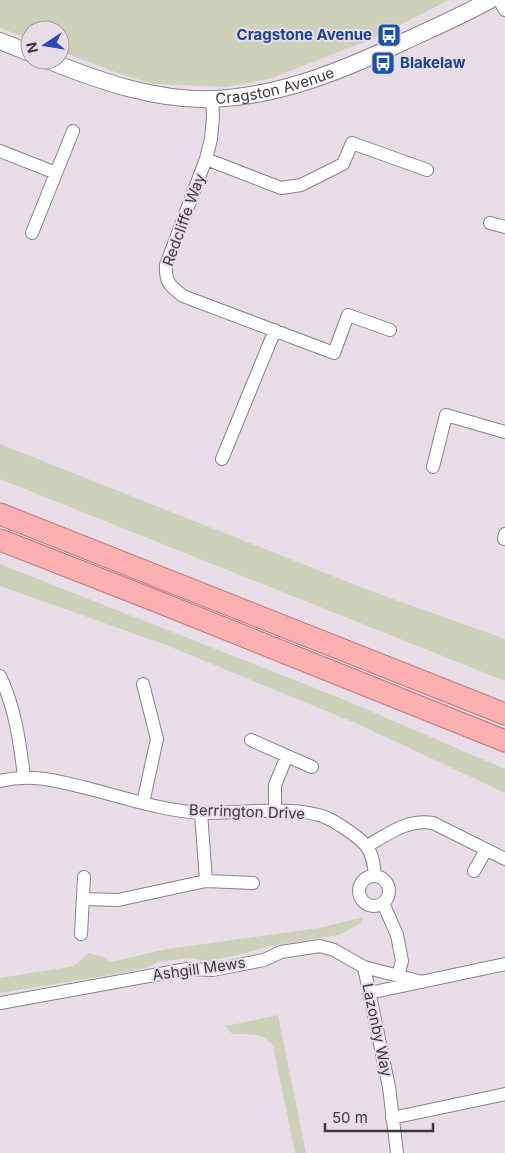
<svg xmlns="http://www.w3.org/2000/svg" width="505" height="1153" font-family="Inter,sans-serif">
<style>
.green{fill:#ced1b9}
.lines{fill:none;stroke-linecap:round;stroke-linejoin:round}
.minor-casing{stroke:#8b818b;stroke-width:14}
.tertiary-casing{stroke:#8b818b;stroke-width:18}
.trunk-casing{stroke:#b7787a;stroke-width:23}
.minor{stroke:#fff;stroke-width:12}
.tertiary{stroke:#fff;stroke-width:16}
.trunk{stroke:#faafb0;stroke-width:21}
.labels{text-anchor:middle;stroke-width:4;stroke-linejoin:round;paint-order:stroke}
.transit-label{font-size:15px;font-weight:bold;fill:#164399;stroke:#e8dde7;text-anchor:end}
.street-label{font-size:15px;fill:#3c383c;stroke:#e8dde7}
</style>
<rect width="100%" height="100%" fill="#e8dde7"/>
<path class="green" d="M0,0H449L372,39L272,78L226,87L153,84L120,74L60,51V30H30V39L0,28Z
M0,444L368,590L505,639V681L0,479Z
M0,564L340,698L505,769V793L360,725L166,645L0,586Z
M363,917L361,923L339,935L270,946L238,955L207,961L189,958L158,962L146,968L116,974L0,993V978L68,967L77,964L88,953L103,957L110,962L167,949L319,928Z
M278,1015L281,1030L306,1153H295L273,1046C262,1032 249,1034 232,1034L226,1026Z"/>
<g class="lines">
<g class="minor-casing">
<path id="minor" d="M499,0L505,10
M212,99L213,117L211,139L206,159L166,265C165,283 170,286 183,296L334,353L348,315L390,330
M0,151L56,173
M206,159L281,188L301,185L343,164L352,143L427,170
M490,223L505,227
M32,233L73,131
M222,459L275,330
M433,467L446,415L505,432
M504,539L505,534
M0,676C15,707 20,743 24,777
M251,740L312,767
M0,781C32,773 59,781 90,789C126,798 164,811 202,813C237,814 295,804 327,818C336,822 361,838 367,847C373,855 374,866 375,876
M143,803L157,739L143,684
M275,811V785L287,756
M201,813L206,881
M367,846C389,834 406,819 433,823L505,859
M474,871L486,850
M359 891a15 15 0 1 1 30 0a15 15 0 1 1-30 0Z
M83,899L118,900L206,881L253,883
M383,903L397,935L402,961L398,976
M81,934L84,877
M364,967L389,1087L397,1153
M369,993L505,964
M0,1003L187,969L213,970L264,960L281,952L320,946L334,950L364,967L422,982
M392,1118L505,1094"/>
</g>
<g class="tertiary-casing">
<g id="tertiary">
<path d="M0,41L30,53"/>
<path id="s1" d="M47,60C99,81 156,101 213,99C280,96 341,71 401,43C431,29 461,16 490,0"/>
</g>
</g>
<g class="trunk-casing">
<path id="trunk" d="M0,514L505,714
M0,540L151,599L505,741"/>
</g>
<use href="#minor" class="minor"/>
<use href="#tertiary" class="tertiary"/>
<use href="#trunk" class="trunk"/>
</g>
<defs>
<g id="bus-square" transform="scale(1.25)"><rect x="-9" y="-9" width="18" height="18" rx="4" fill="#1a4fb4" stroke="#e8dde7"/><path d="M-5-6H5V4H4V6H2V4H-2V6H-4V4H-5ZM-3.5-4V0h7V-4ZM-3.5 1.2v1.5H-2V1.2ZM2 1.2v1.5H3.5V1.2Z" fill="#fff"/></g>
</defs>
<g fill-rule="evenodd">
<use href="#bus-square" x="389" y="35"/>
<use href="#bus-square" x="383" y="63"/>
</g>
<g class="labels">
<g class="transit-label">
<text x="372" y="40">Cragstone Avenue</text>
<text x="400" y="68" text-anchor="start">Blakelaw</text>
</g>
<g class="street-label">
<text dy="5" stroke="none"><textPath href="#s1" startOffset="235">Cragston Avenue</textPath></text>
<text transform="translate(184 220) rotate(-70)" y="5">Redcliffe Way</text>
<text transform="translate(247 812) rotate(2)" y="5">Berrington Drive</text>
<text transform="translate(199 969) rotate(-8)" y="5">Ashgill Mews</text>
<text transform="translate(377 1030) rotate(78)" y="5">Lazonby Way</text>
</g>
</g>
<g transform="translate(45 45) rotate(258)"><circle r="24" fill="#e8dde7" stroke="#a39ba3"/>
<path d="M0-4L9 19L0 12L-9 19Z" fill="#2a49b9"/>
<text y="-8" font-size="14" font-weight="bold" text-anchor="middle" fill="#3c383c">N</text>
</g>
<path d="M325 1123v8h108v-8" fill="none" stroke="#3c383c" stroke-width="2.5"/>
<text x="332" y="1123" font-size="15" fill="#3c383c" stroke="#e8dde7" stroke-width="4" paint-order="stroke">50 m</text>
</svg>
